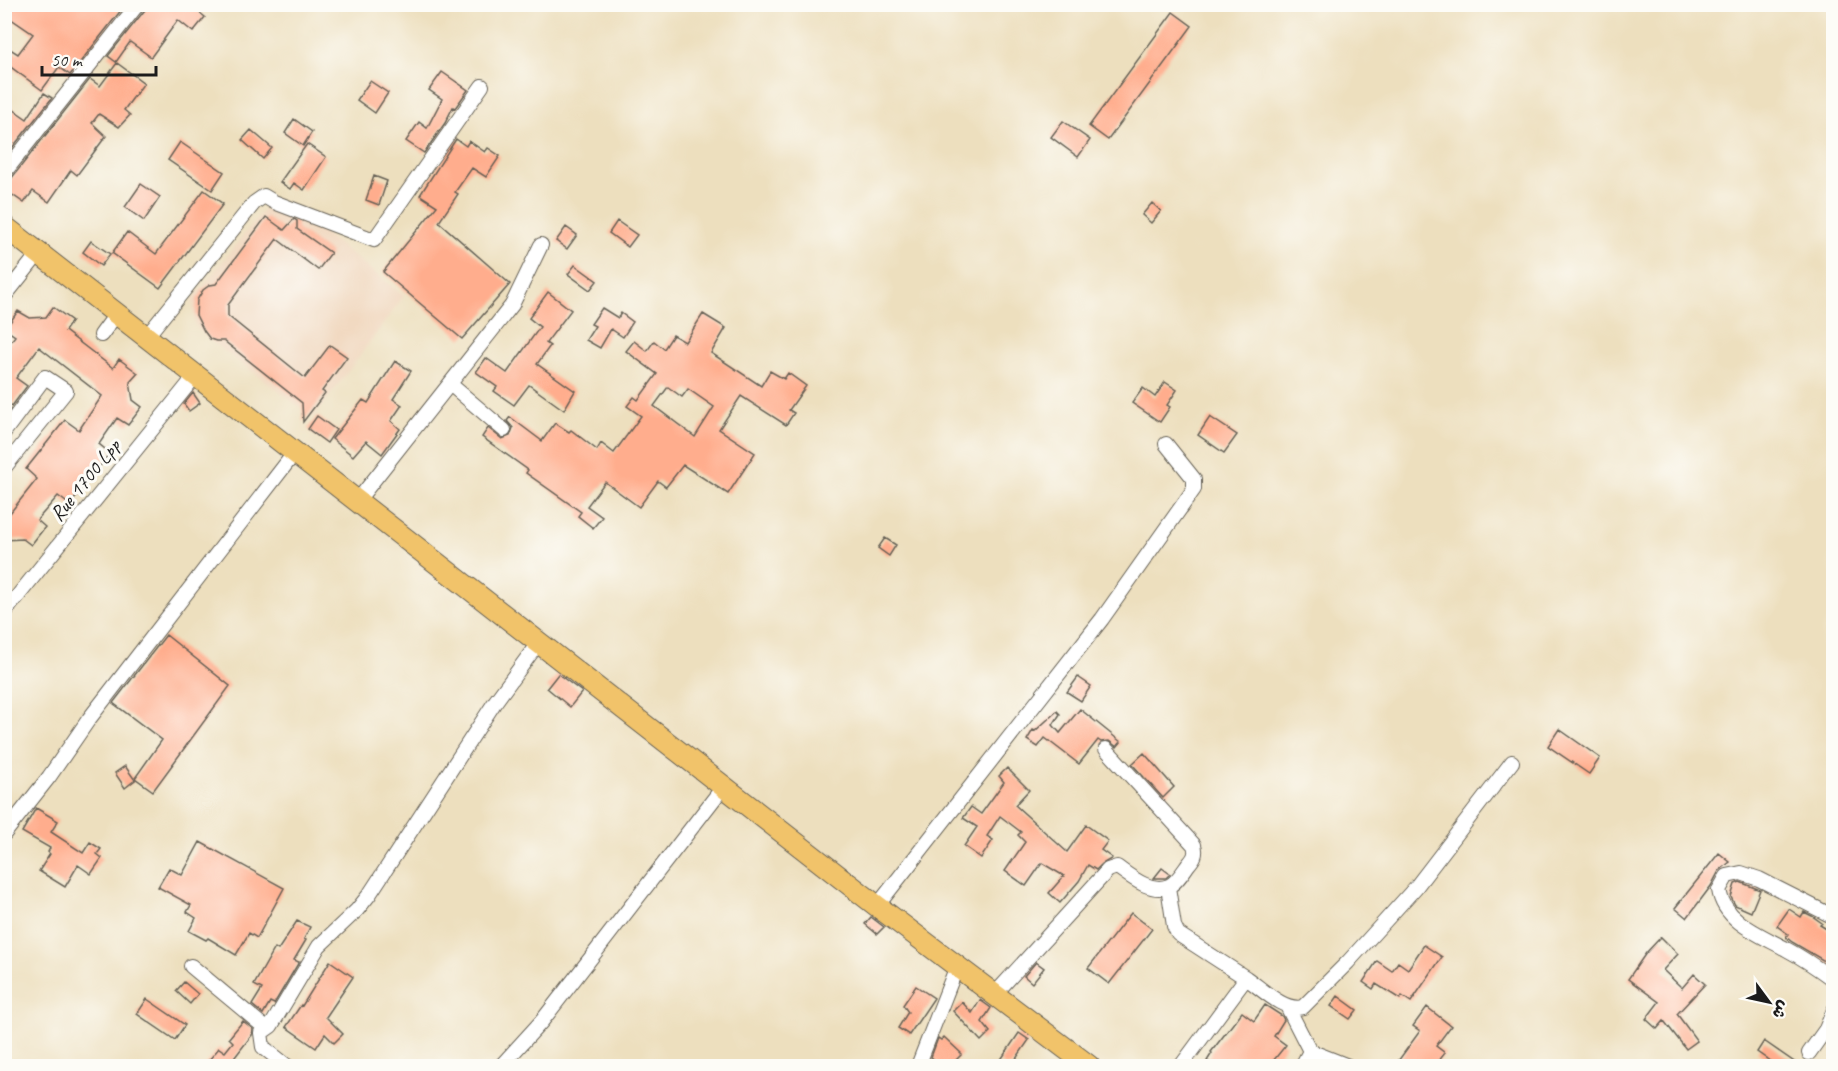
<svg xmlns="http://www.w3.org/2000/svg" width="1838" height="1071" font-family="Caveat,'Playpen Sans Arabic',sans-serif">
<style>
.built{fill:#f0d6bc}
.building{fill:#ffad8d;fill-rule:evenodd}
.lines{fill:none;stroke-linecap:round;stroke-linejoin:round}
.street-casing{stroke:#656055;stroke-width:16}
.primary-casing{stroke:#656055;stroke-width:23}
.street{stroke:#fff;stroke-width:14}
.primary{stroke:#f1c36a;stroke-width:21}
.labels{text-anchor:middle;stroke-width:6;stroke-linejoin:round;paint-order:stroke}
.street-label{font-size:21px;fill:#1c1c1c;stroke:#fdfcf7}
</style>
<rect width="100%" height="100%" fill="#fdfcf7"/>
<filter id="ink" filterUnits="userSpaceOnUse"><feTurbulence type="fractalNoise" baseFrequency=".0167" numOctaves="2"/><feDisplacementMap in="SourceGraphic" scale="12" xChannelSelector="R" yChannelSelector="G"/><feConvolveMatrix kernelMatrix="1 2 1 2 8 2 1 2 1" color-interpolation-filters="sRGB"/></filter>
<filter id="wash" filterUnits="userSpaceOnUse"><feTurbulence type="fractalNoise" baseFrequency=".008" numOctaves="4" result="noise"/><feDisplacementMap in="SourceGraphic" scale="24" xChannelSelector="R" yChannelSelector="G"/><feGaussianBlur stdDeviation="1.35" result="paint"/><feColorMatrix in="noise" values="0 0 0 0 0 0 0 0 0 0 0 0 0 0 0 0 0 1.4 0 .05"/><feComposite in="paint" operator="in"/></filter>
<g filter="url(#wash)">
<rect width="100%" height="100%" fill="#eddfbe"/>
<path class="built" d="M265,208L310,222L404,296L314,417L207,338L195,325L192,300Z"/>
<g id="blocks">
<path class="building" d="M8,4H126L70,75L59,67L42,90L4,62V45L18,54L33,34L4,14Z
M147,4H189L205,17L193,32L178,20L151,57L130,42L116,62L108,56L145,10Z
M1173,12L1192,26L1108,140L1089,126Z
M117,63L144,83L124,110L130,115L119,127L99,114L92,123L106,136L77,175L71,170L49,202L33,191L24,203L4,189V182L11,179L90,79L100,86Z
M442,72L468,90L455,108L453,107L445,123L424,153L406,141L419,122L427,128L442,99L429,90Z
M370,81L388,93L375,113L357,100Z
M44,93L52,98L4,158V103L27,119Z
M294,119L312,132L303,146L285,133Z
M1063,121L1090,140L1078,157L1051,137Z
M251,130L272,148L263,159L242,140Z
M456,139L466,146L469,141L485,152L488,148L500,156L486,177L472,168L455,192L458,194L439,222L510,284L462,339L383,272L437,206L420,195Z
M180,142L224,172L212,190L168,160Z
M307,144L326,157L304,190L294,183L290,189L280,182Z
M374,176L387,181L379,205L366,200Z
M141,184L160,197L144,221L125,207Z
M204,190L223,204L160,288L112,253L127,232L156,254Z
M1152,203L1161,211L1151,223L1142,215Z
M266,217L284,230L294,219L297,221V229L331,253L318,270L277,239L228,305V316L305,378L330,345L347,357L322,391L325,393L303,422L302,403L224,341H216L210,339L204,331L196,315L197,300L203,290L210,285L216,284Z
M617,221L637,235L628,247L609,233Z
M566,227L577,235L567,249L556,241Z
M91,241L110,254L101,266L83,252Z
M575,265L597,281L590,290L568,274Z
M548,292L571,310L546,343L550,346L537,364L575,391L564,410L529,385L514,405L494,391L497,387L476,372L486,358L507,373L540,327L529,318Z
M53,307L72,321L65,331L113,368L119,359L138,373L130,382L133,400L142,407L128,425L117,418L99,444L110,453L70,505L58,496L37,520L45,527L31,545L23,539L4,540V509L10,513L37,479L26,469L65,420L79,430L102,396L39,347L16,378L27,386L12,406L4,401V350L15,336L5,329L18,311L30,318L46,317Z
M602,308L618,318L621,313L633,322L623,337L611,329L600,348L586,340L595,326L591,324Z
M703,314L726,328L711,353L761,386L770,371L784,379L788,373L806,386L789,410L794,413L786,425L741,396L719,429L755,453L728,494L683,465L666,487L658,481L639,507L605,482L587,506L602,517L593,528L578,516L581,512L526,473L528,470L482,437L488,428L502,439L510,436L513,428L507,421L510,417L542,441L555,423L569,432L571,430L597,450L601,443L614,453L641,416L627,406L634,397L638,400L657,374L626,351L634,341L647,351L654,341L664,349L673,335L685,342ZM668,387L682,397L688,389L714,407L695,437L654,406Z
M395,361L411,371L393,399L402,405L391,421L400,429L382,454L366,441L353,456L332,439L363,400L368,403Z
M1165,382L1177,390L1167,405L1170,407L1160,422L1132,403L1143,388L1155,397Z
M193,393L200,403L189,411L184,404Z
M317,416L336,430L327,443L308,429Z
M1210,417L1237,435L1224,453L1198,435Z
M885,538L896,545L889,556L878,548Z
M166,635L230,686L153,791L135,778L162,740L113,703Z
M558,674L582,692L570,707L547,688Z
M1078,677L1091,686L1081,701L1067,692Z
M1080,709L1121,742L1117,747L1109,741L1101,742L1098,740L1079,764L1045,738L1038,747L1027,740L1033,730L1035,731L1057,711L1060,714L1053,725L1060,733Z
M1559,729L1600,758L1589,774L1548,746Z
M1144,753L1174,787L1163,798L1132,764Z
M125,766L135,780L125,788L115,773Z
M1007,768L1029,790L1015,805L1067,852L1086,825L1108,841L1101,850L1112,858L1111,859L1102,864L1096,870L1088,865L1079,881L1060,903L1049,893L1064,876L1042,863L1026,886L1005,871L1025,842L1018,835L1021,832L1000,816L987,836L993,840L981,858L964,846L977,827L963,818L971,807L981,814L1004,782L999,776Z
M36,808L58,821L51,832L83,853L90,842L101,849L97,854L102,858L91,874L78,865L65,887L39,871L50,854L48,852L50,848L22,832Z
M200,842L284,888L257,938L249,933L236,955L208,938L206,940L189,931L196,918L187,912L191,905L158,887L169,868L182,875Z
M1719,853L1730,862L1719,871L1711,886L1687,918L1675,908Z
M1162,868L1170,874L1166,878H1154Z
M1740,882L1760,890L1751,912L1735,905L1731,897L1735,884Z
M1789,909L1801,917L1804,912L1812,916L1822,923L1820,925L1833,933V966L1792,942L1786,937L1788,934L1777,926Z
M1131,913L1152,929L1109,984L1088,968Z
M871,917L884,927L877,934L865,924Z
M297,921L310,927L304,939L306,940L294,960L299,962L274,1004L270,1002L263,1014L252,1005L262,989L254,985L275,948L278,950Z
M1661,937L1678,954L1663,970L1682,988L1694,974L1705,984L1677,1014L1697,1041L1686,1049L1664,1021L1657,1029L1646,1019L1659,1002L1628,979L1646,953Z
M1424,945L1442,957L1411,1002L1402,996L1400,999L1376,984L1373,989L1363,982L1377,961L1392,971L1398,962L1408,969Z
M330,961L353,977L326,1017L343,1034L334,1043L325,1034L316,1048L286,1027L301,1005L302,1006Z
M1036,962L1044,968L1032,983L1024,976Z
M184,982L198,994L190,1004L176,991Z
M916,986L934,998L909,1035L898,1028L908,1012L903,1005Z
M1338,996L1357,1010L1350,1019L1331,1006Z
M147,999L185,1025L175,1040L137,1014Z
M980,1000L991,1008L982,1022L990,1032L981,1041L953,1011L962,1002L972,1013Z
M1265,1005L1282,1016L1284,1020L1274,1036L1286,1045L1269,1066H1215L1207,1061L1212,1053L1211,1052L1242,1012L1254,1021Z
M1427,1007L1451,1026L1436,1046L1445,1053L1435,1066H1405L1398,1061L1420,1031L1413,1026Z
M243,1021L253,1029L252,1035L228,1066H204L219,1048L225,1052L233,1042L229,1038Z
M1019,1033L1029,1040L1011,1066H1005L1000,1061Z
M944,1037L962,1054L950,1066H942L931,1057L938,1038L941,1040Z
M1764,1041L1800,1066H1777L1757,1052Z"/>
</g>
</g>
<g filter="url(#ink)">
<use href="#blocks" fill-opacity="0" stroke="#656055" stroke-width="1.5"/>
<g class="lines">
<g class="street-casing">
<path id="street" d="M4,173L138,4
M4,297L39,253
M101,335L117,313
M147,336L254,203L264,196L274,202L374,240L482,86
M450,384L504,430
M4,432L45,377L66,391L4,468
M358,500L512,305L541,245
M4,613L196,375
M4,834L49,777L89,719L296,451
M1168,887L1174,926L1178,934L1246,978
M877,906L1102,619L1194,489V479L1166,444
M1834,917L1759,879L1741,873L1727,876L1719,890C1724,922 1761,935 1786,949C1803,958 1819,969 1834,980
M191,966L263,1026L261,1033
M994,995L1108,870L1117,867C1131,877 1151,894 1169,886C1176,883 1183,872 1188,865C1194,858 1197,854 1194,845L1106,749
M1287,1006L1310,1051
M1809,1053L1826,1029L1834,1010
M287,1066L263,1047L261,1033L271,1026L319,946L357,910L369,895L495,702L539,642
M501,1066L542,1021L724,786
M918,1066L957,966
M1181,1066L1246,978C1261,988 1284,1012 1303,1007L1348,962L1416,887L1512,762
M1302,1066L1310,1051L1348,1066"/>
</g>
<g class="primary-casing">
<path id="primary" d="M4,226L877,906L1089,1066"/>
</g>
<use href="#street" class="street"/>
<use href="#primary" class="primary"/>
</g>
</g>
<g class="labels">
<g class="street-label">
<text transform="translate(85 480) rotate(-51)" y="7">Rue 1700 Lpp</text>
</g>
</g>
<rect width="1838" height="1071" fill="none" stroke="#fdfcf7" stroke-width="24"/>
<g transform="translate(1769 1002) rotate(123)" stroke="#fdfcf7" stroke-width="4.5" paint-order="stroke">
<path d="M0-4.5L10 22L0 15L-10 22Z" fill="#1c1c1c"/>
<text y="-9" font-size="16" font-weight="bold" text-anchor="middle" fill="#1c1c1c">ش</text>
</g>
<path d="M42 66v9h114v-9" fill="none" stroke="#1c1c1c" stroke-width="3"/>
<text x="51" y="66" font-size="18" fill="#1c1c1c" stroke="#fdfcf7" stroke-width="4.5" paint-order="stroke">50 m</text>
</svg>
